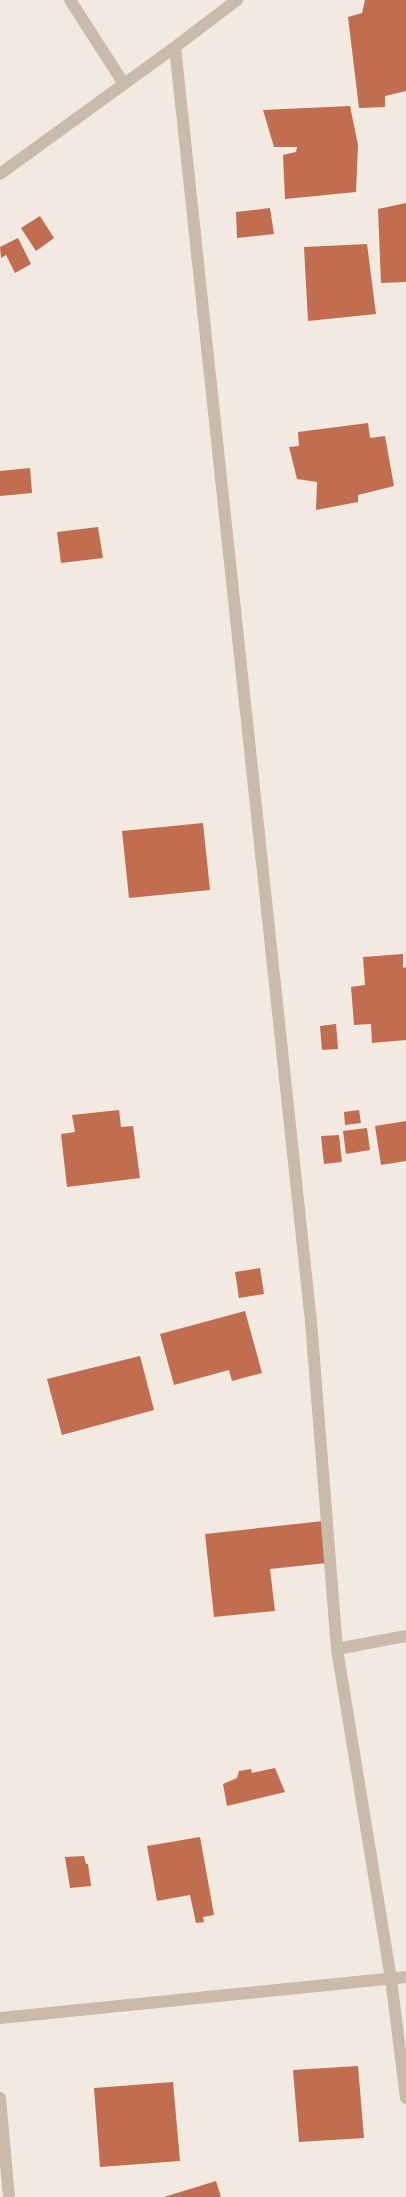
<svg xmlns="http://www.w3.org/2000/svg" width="406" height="2197" font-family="Cabin,sans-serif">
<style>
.building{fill:#c06d50}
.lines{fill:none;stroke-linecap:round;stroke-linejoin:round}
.minor{stroke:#cabaac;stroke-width:12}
</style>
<rect width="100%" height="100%" fill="#f2eae0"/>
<path class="building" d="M365,0H406V91L385,96V107L359,108L348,17L362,13Z
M350,106L358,145L356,192L285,199L283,155L296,152L297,147H274L263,110Z
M406,203V282L381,283L378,209Z
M270,208L274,234L237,238L236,212Z
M40,216L54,238L36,251L21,228Z
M18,238L31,264L15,273L6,255L1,258L0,247Z
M367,244L376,314L308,321L304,247Z
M368,423L370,438L385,436L394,486L358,495V502L316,510L317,482L297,479L289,447L299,446L298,432Z
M30,468L32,493L0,496V471Z
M98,527L103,558L61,563L57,532Z
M203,823L210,890L129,898L122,831Z
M403,954V968L406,967V1040L372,1043L371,1024L354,1025L351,987L365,985L363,957Z
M336,1024L338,1049L322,1050L320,1026Z
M119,1110L121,1127L133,1126L140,1178L67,1187L61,1134L75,1132L72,1115Z
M359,1110L361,1123L345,1125L344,1112Z
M406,1121V1161L381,1165L375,1126Z
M367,1128L370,1150L346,1154L343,1131Z
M339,1135L342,1162L324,1164L321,1136Z
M260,1268L264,1294L239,1298L235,1272Z
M245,1311L262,1373L232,1381L229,1370L174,1385L160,1334Z
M140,1356L154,1410L62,1435L47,1379Z
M323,1521L327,1563L270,1569L275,1611L214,1617L205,1534Z
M275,1768L285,1792L227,1806L223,1784L237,1778L239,1771L251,1769L252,1773Z
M200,1837L214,1915L203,1917L204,1922L196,1923L190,1895L157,1901L147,1846Z
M84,1856L86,1864H88L91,1886L70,1888L65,1857Z
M358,2066L364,2138L299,2142L293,2070Z
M173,2082L180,2161L100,2167L94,2088Z
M216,2181L221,2197H164Z"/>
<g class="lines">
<path class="minor" d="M70,0L124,84
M175,47L311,1322L337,1649L391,1979L406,2098
M0,174L175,47L237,0
M337,1649L406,1636
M0,2018L406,1977
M0,2098L9,2197"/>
</g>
</svg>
